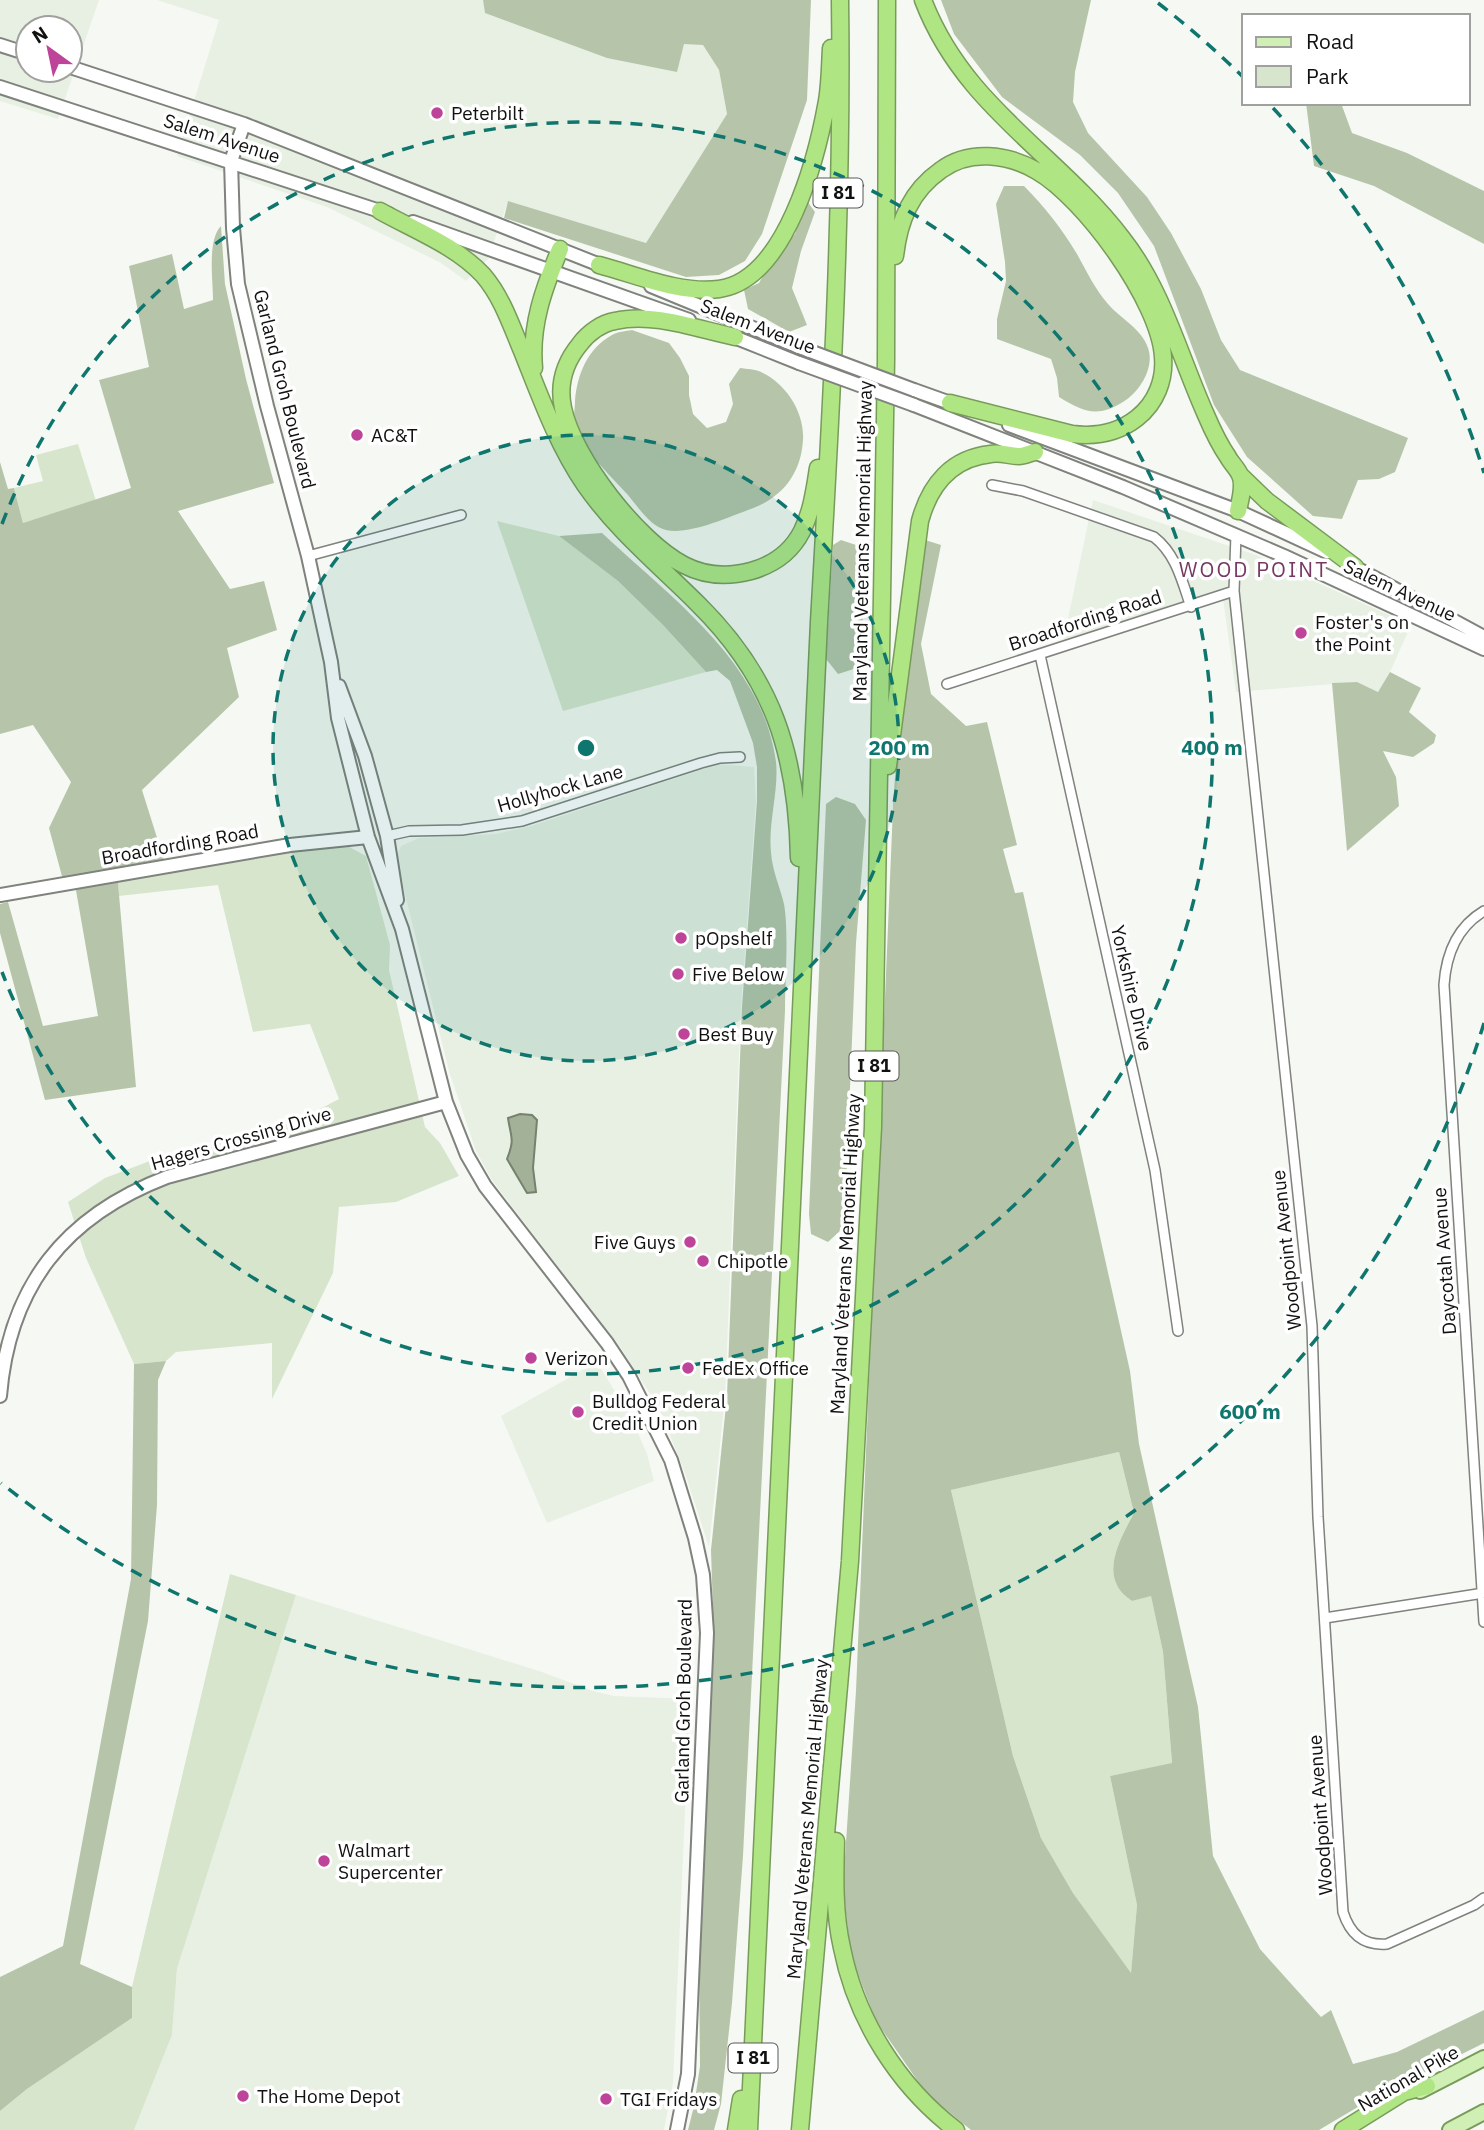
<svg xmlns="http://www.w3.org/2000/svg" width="1484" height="2130" font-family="'IBM Plex Sans',sans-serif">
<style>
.built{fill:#e8f0e3;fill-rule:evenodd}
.green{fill:#d7e5cd}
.forest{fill:#b6c5aa;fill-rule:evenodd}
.water{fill:#a2b197;stroke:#76816e;stroke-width:2}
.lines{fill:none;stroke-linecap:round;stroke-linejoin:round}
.street-casing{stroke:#7f827d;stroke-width:12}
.secondary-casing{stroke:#7f827d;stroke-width:16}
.primary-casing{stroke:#789b5b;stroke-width:18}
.highway-casing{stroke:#789b5b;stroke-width:19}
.street{stroke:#fff;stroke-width:9}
.secondary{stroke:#fff;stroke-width:12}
.primary{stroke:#d0efb5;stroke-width:14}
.highway{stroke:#b0e584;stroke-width:16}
.secondary-bridge-casing{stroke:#7f827d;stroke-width:16;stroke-linecap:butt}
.secondary-bridge{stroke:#fff;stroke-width:12}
.ring{fill:none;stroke:#0f766e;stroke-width:3.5;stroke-dasharray:12 9}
.poi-dot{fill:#bd4498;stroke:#fff;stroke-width:2.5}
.labels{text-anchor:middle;stroke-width:7;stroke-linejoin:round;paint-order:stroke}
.shield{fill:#fff;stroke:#585958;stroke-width:2}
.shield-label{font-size:18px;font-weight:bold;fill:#111210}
.poi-label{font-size:19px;fill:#111210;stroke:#fff;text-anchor:start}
.street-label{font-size:19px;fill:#111210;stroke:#fff}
.neighbourhood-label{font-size:21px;letter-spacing:2px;fill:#763961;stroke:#fff}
.centre{fill:#0f766e;stroke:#fff;stroke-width:3.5}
.ring-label{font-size:21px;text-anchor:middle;font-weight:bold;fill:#0f766e;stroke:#fff;stroke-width:7;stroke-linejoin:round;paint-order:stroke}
</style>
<rect width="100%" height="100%" fill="#f6f9f3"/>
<path class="built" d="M0,0H99L58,119L0,101ZM28,28H70V70H28Z
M157,0H483L485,13L703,45L719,70L727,115L646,243L508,201L488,259L466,281L441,263L327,207L177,156L219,20Z
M1093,500L1256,555L1411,625L1390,672L1378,692L1357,682L1236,692L1222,591L1063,642Z
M718,764L754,767L756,801L741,1006L725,1398L709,1547L684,1470L659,1408L621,1348L510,1204L492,1180L476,1151L449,1071L396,858L401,846L419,838L496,834L531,826Z
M597,1362L632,1419L647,1454L654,1481L547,1523L501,1416Z
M296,1595L542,1672L593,1691L614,1696L690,1699L673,2083L664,2130H134L172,2035L177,1969Z"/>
<path class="green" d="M78,444L96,501L23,523L14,488L43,481L36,455Z
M497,521L559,536L618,581L663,625L706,672L563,711Z
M331,837L366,856L390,945L389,970L425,1127L440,1143L459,1176L396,1202L339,1207L333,1273L272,1399V1343L176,1352L166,1361L134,1364L86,1258L68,1202L105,1178L155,1159L297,1121L339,1099L310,1024L253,1032L218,885L119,896L117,872Z
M1119,1452L1134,1513C1119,1541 1097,1579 1132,1601L1151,1595L1163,1652L1172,1764L1110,1776L1137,1905L1131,1974L1073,1893L1041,1838L1013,1756L951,1490Z
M230,1574L296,1595L177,1969L172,2035L134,2130H0V2111L27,2089L132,2018V1987Z"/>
<path class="forest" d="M483,0H811L807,100L762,234L745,261L719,275L686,277L504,218L508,201L646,243L727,114L719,70L703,45L684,44L677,72L607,58L485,13Z
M941,0H1091L1075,72L1073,102L1088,133L1147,197L1171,233L1201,289L1221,340L1240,370L1408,438L1395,472L1379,479L1358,480L1342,519L1313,516L1247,457L1214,405L1154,246L1118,193L1080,155L1002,97L954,34Z
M1306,103H1341L1352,133L1407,153L1484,191V244L1374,186L1314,166Z
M1004,186H1024C1045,207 1062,229 1077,254C1087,272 1095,289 1108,304C1121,319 1142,329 1148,348C1155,367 1140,392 1123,402C1097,418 1084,412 1059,397L1057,378L1051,359L997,339V319L1006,281L1005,262L996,204Z
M807,201L815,212L801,251L792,288L807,325L789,332L748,309L744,290L759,283L769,265L795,234Z
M221,226L225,284L246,379L274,483L178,511L230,589L264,581L277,630L227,648L239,697L142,790L165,863L117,872L136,1087L45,1100L0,933V904L8,902L43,1026L98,1016L74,879L63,880L49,828L71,782L33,725L0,734V462L8,489L14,488L23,523L131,488L99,380L149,367L129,266L172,254L184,309L213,300C213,280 207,240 221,226Z
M632,330L669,343L680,358L689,376V395L693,414L707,428L726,422L733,404L729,384L740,368C747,369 755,369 761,372C786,383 805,413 803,440C801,475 781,499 748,510C726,518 689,535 666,530C651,527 638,507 628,495C609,474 583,451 575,423C573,416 575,408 575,401C577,375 587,349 612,335C617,332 626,331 632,330Z
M602,533C670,597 763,662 776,762C779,790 768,823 771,852C772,870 780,887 784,904C789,933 785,980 785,1011L743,1856L732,2003L721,2104L714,2130H688L694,2106L700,2066L699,1963L713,1612L711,1550L727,1396L742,1007L757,801V767L753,743L730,681L717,670L706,672L663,625L618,581L559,536Z
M922,539L941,545L921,644L931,694L966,726L987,722L1017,845L1003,849L1015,893L1023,892L1130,1371L1139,1444L1198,1707L1213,1856L1260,1949L1321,2017L1331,2010L1353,2064L1397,2052L1484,2010V2043L1368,2101L1319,2130H971L926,2093L876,2021L851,1956L843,1888L856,1691L893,807L900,702ZM1119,1452L1134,1513C1119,1541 1097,1579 1132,1601L1151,1596L1163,1652L1172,1763L1110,1776L1137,1905L1131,1973L1073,1893L1041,1838L1013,1756L951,1490Z
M841,540L862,547L863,650L857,668L838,674L826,659L833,545Z
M1390,672L1421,688L1409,712L1436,735L1434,743L1413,757L1383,751L1396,777L1399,806L1347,851L1332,683L1357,682L1378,692Z
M836,797L855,804L866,820L856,943L845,1210L842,1229L828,1242L811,1234L809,1214L826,804Z
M166,1361L158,1380L157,1505L148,1621L80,1964L132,1987V2018L27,2089L0,2111V1977L63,1946L131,1579L134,1364Z"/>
<path class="water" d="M520,1114L532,1115L537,1120L533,1168L536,1192L527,1193L507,1159C515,1139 511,1138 508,1118Z"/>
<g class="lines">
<g class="street-casing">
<path id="street" d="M992,485L1023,491L1154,537C1176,554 1182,581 1191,607
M1236,535L1234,591L1312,1326L1318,1517L1343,1912C1350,1934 1363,1946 1387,1944L1474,1905L1484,1898
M308,556L461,515
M1040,655L1155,1170L1178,1331
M947,684L1234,591
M387,836L409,831L462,830L522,821L701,763L720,758L740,757
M1484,911C1457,927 1446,955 1444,985L1484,1622
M1325,1618L1484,1593"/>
</g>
<g class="secondary-casing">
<path id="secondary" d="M0,45L28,54
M70,67L244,124L605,267
M0,87L389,214
M244,124L231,161L233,228L238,284L267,406L308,556L331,662L338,718L368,837L402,929L446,1102L467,1155L485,1186L607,1343L629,1376L671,1460L695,1538L703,1575L707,1633L688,2074L677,2130
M413,222L689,320
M651,286L799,347
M729,335L799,363
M914,390L956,405
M914,405L1123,487L1284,556L1484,649
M1009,425L1238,511L1327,552
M1349,564L1484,637
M339,686L365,756L387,836L397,900
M0,895L290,845L368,837
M0,1396C9,1286 65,1216 167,1177L446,1102"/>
</g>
<g class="primary-casing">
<path id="primary" d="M1420,2091L1484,2058
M1450,2130L1484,2112"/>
</g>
<g class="highway-casing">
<path id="highway" d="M923,0C964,107 1056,152 1122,238C1163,290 1179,355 1206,415C1212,429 1219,444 1228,457C1231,463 1237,468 1240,475C1245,485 1240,500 1238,511
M380,211C414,230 456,246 483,275C502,297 511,325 522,351C540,396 557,444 585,485C617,531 659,565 698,604C773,678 797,754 799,858
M895,256C899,220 911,191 941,170C969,149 1008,154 1037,171C1084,198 1160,302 1163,357C1165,380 1156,403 1137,418C1118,433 1096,437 1072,434L950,403
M599,265C637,275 680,294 719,289C786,280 817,157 827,101C830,83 830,65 831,48
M735,337C697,329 653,312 615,321C602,323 588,333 580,344C565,362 558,384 563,408C573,458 639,542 684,565C705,576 728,577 751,571C804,556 811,515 818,468
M534,368C530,325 544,288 560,249
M1240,475L1267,501L1355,567
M888,766L920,521C930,484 952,458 991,454C1000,452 1010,456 1019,456C1024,456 1030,453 1035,452
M836,1841C835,1876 834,1913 842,1948C856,2019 898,2086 956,2130
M736,2130L741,2099
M749,2130L819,622C831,415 843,208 840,0
M800,2130L850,1561L873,1127L886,360L887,0
M1343,2130L1404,2092L1427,2086"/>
</g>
<use href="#street" class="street"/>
<use href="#secondary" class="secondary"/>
<use href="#primary" class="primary"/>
<use href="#highway" class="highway"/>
<g class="secondary-bridge-casing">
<path id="secondary-bridge" d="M799,347L914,390
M799,363L914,405"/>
</g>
<use href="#secondary-bridge" class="secondary-bridge"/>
</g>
<circle cx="586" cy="748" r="313" fill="#0f766e" fill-opacity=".12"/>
<g class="ring">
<circle cx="586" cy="748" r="313"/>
<path d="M2 524A626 626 0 1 1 2 972"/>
<path d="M1484 1023A939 939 0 0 1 1 1483M1158 3A939 939 0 0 1 1244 78M1273 108A939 939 0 0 1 1484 473"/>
</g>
<g class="poi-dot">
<circle cx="437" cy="113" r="7"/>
<circle cx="357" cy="435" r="7"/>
<circle cx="1301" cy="633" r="7"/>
<circle cx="681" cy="938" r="7"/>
<circle cx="678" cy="974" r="7"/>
<circle cx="684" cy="1034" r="7"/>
<circle cx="690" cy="1242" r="7"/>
<circle cx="703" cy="1261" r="7"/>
<circle cx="531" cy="1358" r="7"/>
<circle cx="688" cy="1368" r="7"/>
<circle cx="578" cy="1412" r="7"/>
<circle cx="324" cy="1861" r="7"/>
<circle cx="243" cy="2096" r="7"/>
<circle cx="606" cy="2099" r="7"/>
</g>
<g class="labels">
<g class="shield">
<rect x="813.5" y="178.5" width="49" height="29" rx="5"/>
<rect x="849.5" y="1051.5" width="49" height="29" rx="5"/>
<rect x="728.5" y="2043.5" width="49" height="29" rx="5"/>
</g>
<g class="shield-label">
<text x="838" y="199">I 81</text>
<text x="874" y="1072">I 81</text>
<text x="753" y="2064">I 81</text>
</g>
<g class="poi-label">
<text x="451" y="120">Peterbilt</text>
<text x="371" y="442">AC&amp;T</text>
<text x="1315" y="629">Foster's on<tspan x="1315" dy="22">the Point</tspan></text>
<text x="695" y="945">pOpshelf</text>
<text x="692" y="981">Five Below</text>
<text x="698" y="1041">Best Buy</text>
<text x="676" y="1249" text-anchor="end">Five Guys</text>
<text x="717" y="1268">Chipotle</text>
<text x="545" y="1365">Verizon</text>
<text x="702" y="1375">FedEx Office</text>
<text x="592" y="1408">Bulldog Federal<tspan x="592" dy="22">Credit Union</tspan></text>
<text x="338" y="1857">Walmart<tspan x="338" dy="22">Supercenter</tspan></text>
<text x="257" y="2103">The Home Depot</text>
<text x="620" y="2106">TGI Fridays</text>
</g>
<g class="street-label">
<text transform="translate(222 138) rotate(18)" y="7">Salem Avenue</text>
<text transform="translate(758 326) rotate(21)" y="7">Salem Avenue</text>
<text transform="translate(285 389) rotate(76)" y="7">Garland Groh Boulevard</text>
<text transform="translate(862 541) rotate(-89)" y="7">Maryland Veterans Memorial Highway</text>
<text transform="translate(1400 590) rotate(25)" y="7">Salem Avenue</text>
<text transform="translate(1085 620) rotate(-18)" y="7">Broadfording Road</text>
<text transform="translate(560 788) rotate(-16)" y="7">Hollyhock Lane</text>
<text transform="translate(180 844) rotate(-10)" y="7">Broadfording Road</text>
<text transform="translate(1132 988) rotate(77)" y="7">Yorkshire Drive</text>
<text transform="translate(241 1138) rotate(-16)" y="7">Hagers Crossing Drive</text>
<text transform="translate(1286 1250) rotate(-96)" y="7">Woodpoint Avenue</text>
<text transform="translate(845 1254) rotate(-87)" y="7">Maryland Veterans Memorial Highway</text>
<text transform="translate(1444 1261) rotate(-94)" y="7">Daycotah Avenue</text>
<text transform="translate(683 1701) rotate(-89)" y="7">Garland Groh Boulevard</text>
<text transform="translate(1320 1815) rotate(-94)" y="7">Woodpoint Avenue</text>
<text transform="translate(807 1819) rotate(-85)" y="7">Maryland Veterans Memorial Highway</text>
<text transform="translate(1408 2078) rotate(-30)" y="7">National Pike</text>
</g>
<g class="neighbourhood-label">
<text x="1254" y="577">WOOD POINT</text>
</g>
</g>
<circle cx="586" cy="748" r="10" class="centre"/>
<g class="ring-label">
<text x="899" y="755">200 m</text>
<text x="1212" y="755">400 m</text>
<text x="1250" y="1419">600 m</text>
</g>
<rect x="1242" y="14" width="228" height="91" fill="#ffffff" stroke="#a0a09f" stroke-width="2"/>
<rect x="1256" y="37" width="35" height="10" fill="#d0efb5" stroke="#a0a09f" stroke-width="2"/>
<text x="1306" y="49" font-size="21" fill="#111210">Road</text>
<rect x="1256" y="66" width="35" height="21" fill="#d7e5cd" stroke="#a0a09f" stroke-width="2"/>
<text x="1306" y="84" font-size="21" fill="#111210">Park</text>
<g transform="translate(49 49) rotate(327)"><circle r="33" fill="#ffffff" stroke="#a0a09f" stroke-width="2"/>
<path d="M0-5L12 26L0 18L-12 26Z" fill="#bd4498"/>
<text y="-10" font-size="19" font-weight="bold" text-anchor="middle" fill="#111210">N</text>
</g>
</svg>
